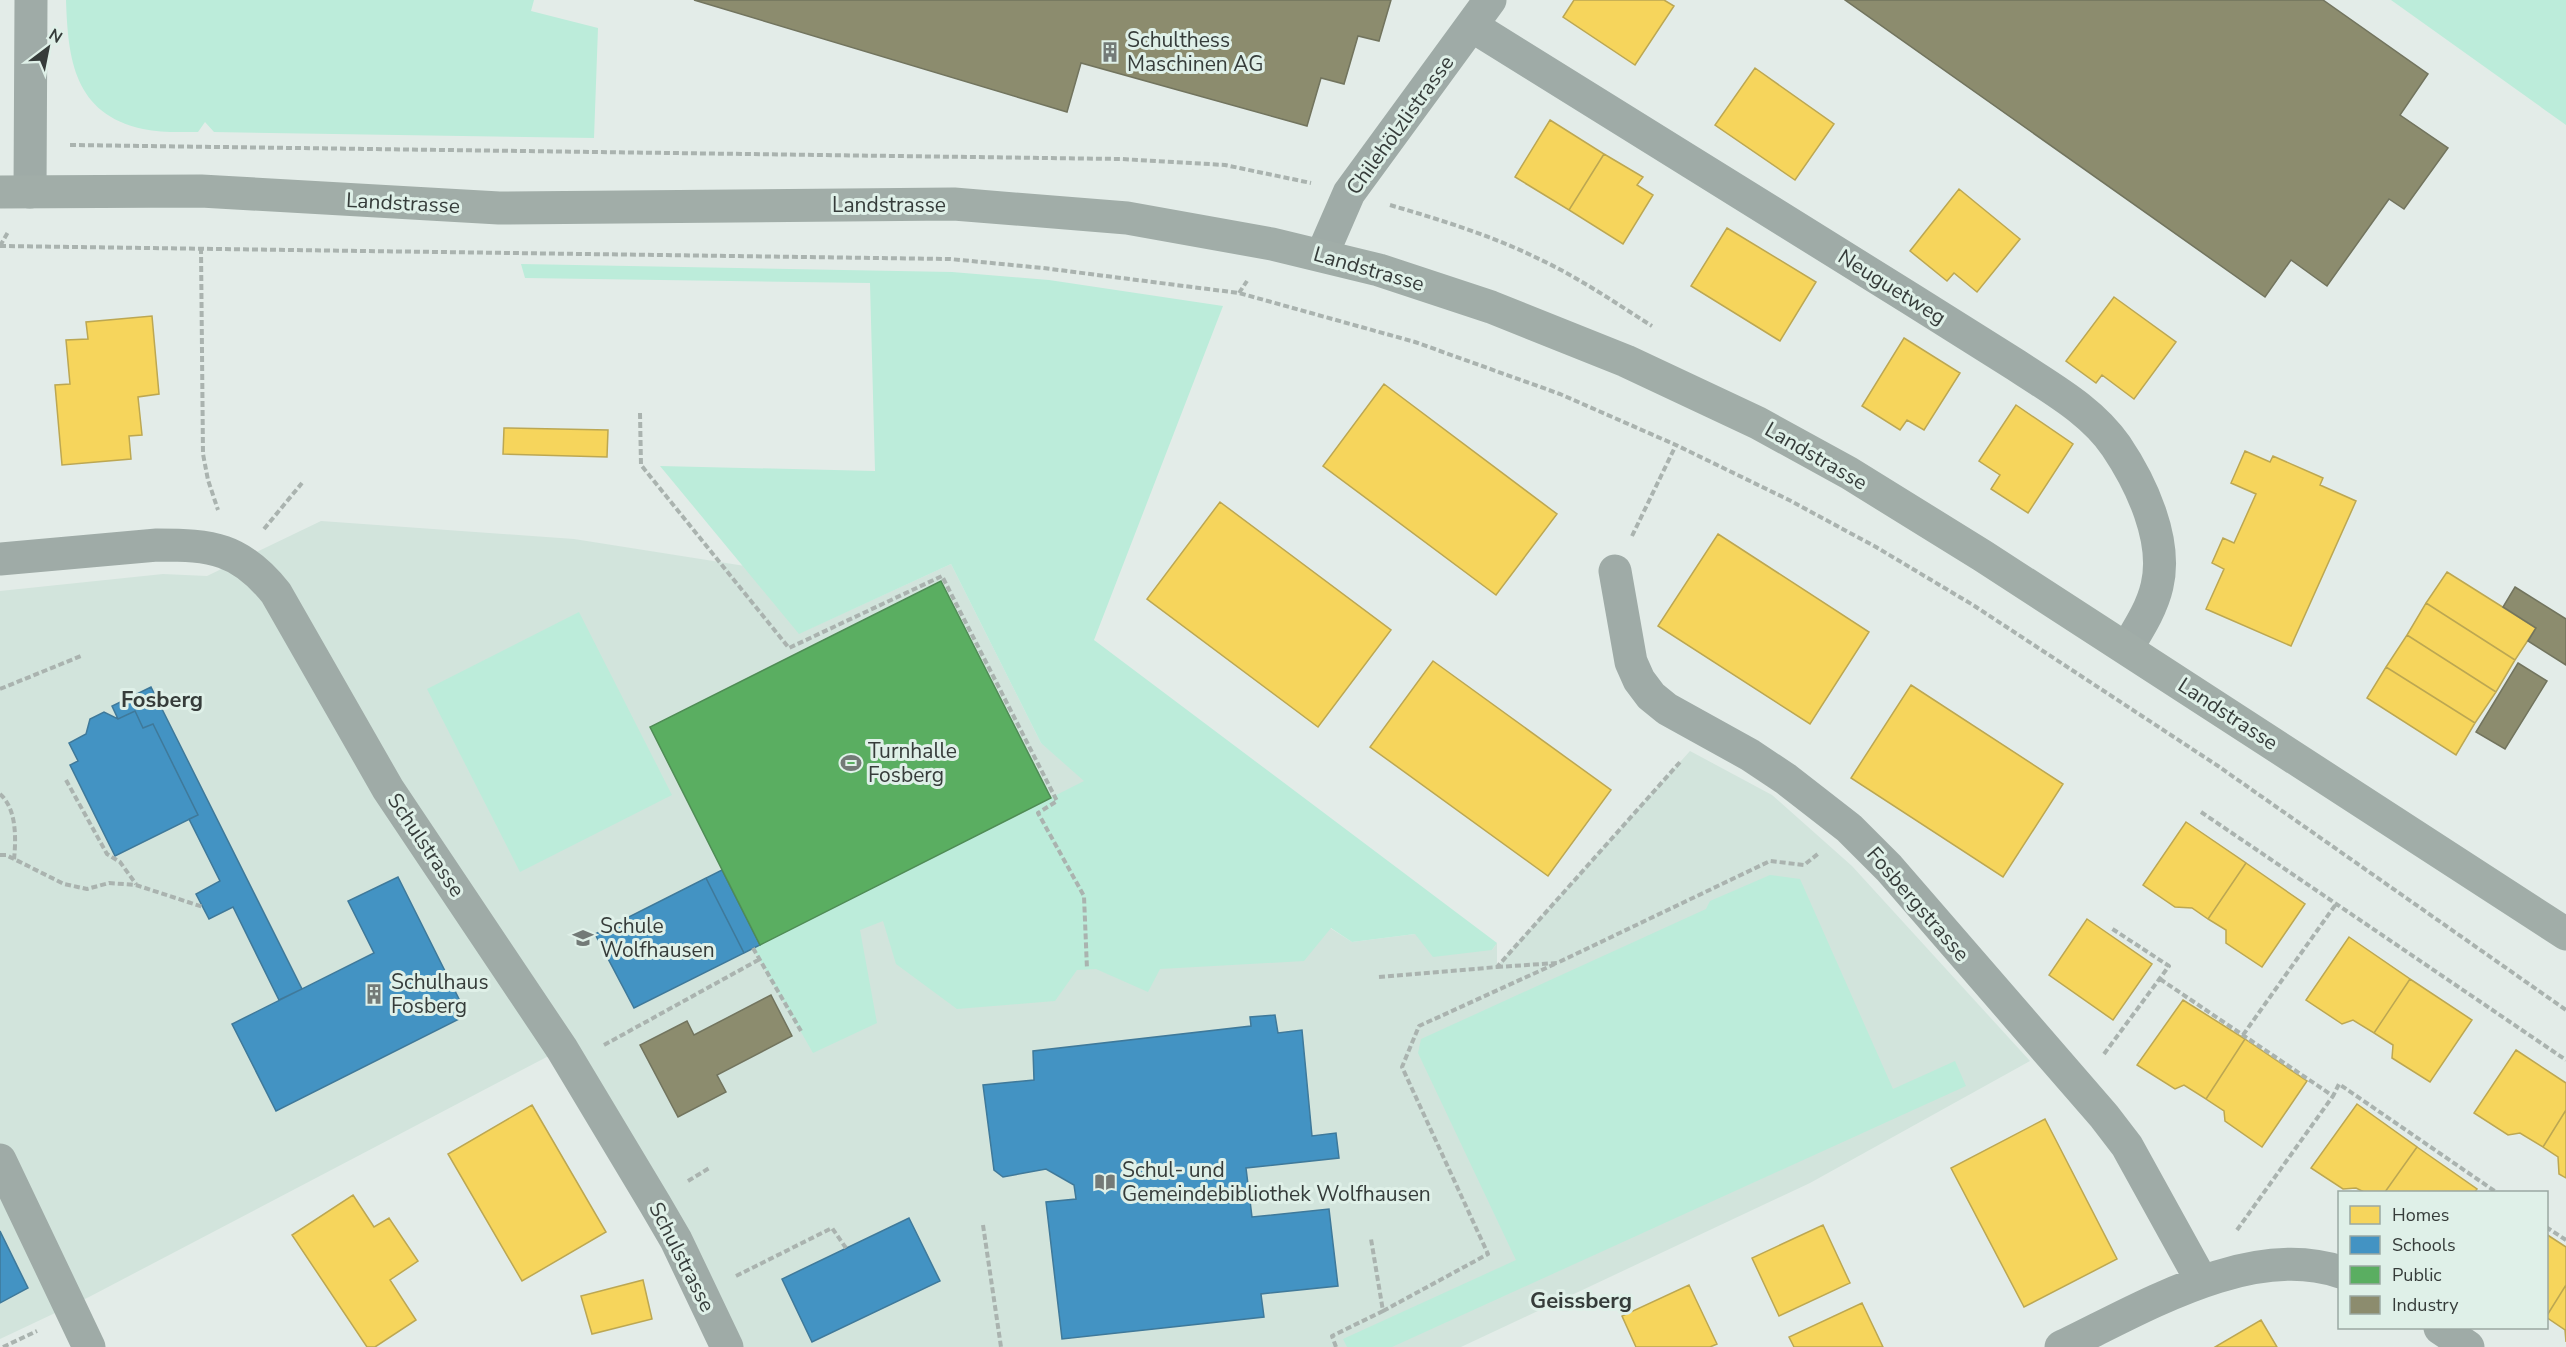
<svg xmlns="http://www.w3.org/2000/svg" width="2566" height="1347" font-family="'Nunito Sans',sans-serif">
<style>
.built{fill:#d2e4dc}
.green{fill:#bcecda}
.homes{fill:#f6d55c;stroke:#bca752;stroke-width:1.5}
.schools{fill:#4393c3;stroke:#3f799a;stroke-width:1.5}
.public{fill:#5aae61;stroke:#4f8c55;stroke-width:1.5}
.industry{fill:#8c8c6e;stroke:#72745e;stroke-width:1.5}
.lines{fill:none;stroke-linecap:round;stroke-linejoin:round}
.path{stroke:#aab3af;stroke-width:4;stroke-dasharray:6 3;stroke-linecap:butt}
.minor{stroke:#9faba7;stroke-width:33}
.major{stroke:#a1ada8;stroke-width:33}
.labels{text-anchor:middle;stroke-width:6;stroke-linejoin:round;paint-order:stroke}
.poi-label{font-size:21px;fill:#363c3a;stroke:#dff0e8;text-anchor:start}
.street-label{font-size:21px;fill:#363c3a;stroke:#dff0e8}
.neighbourhood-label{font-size:22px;font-weight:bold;fill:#363c3a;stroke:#dff0e8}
</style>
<rect width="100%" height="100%" fill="#e3ece8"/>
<path class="built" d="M321,521L574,539L745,566L800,633L951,564L1041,743L1352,942L1415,934L1492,950L1497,943V966L1690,751L1772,795L1852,866L2030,1061L1810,1183L1461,1347H724L562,1049L89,1297L0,1339V591L163,574L207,576Z"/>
<path class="green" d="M66,0H534L531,11L598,28L594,138L214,132L205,122L198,132C180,132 160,133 143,129C74,114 68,59 66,0Z
M2391,0H2566V125Z
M521,264L952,272L1049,280L1223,306L1094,640L1497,943L1492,950L1433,957L1415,934L1352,942L1331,928L1304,961L1160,969L1148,992L1096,969L1077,970L1055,1001L957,1009L896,964L883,921L860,930L877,1023L813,1053L753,948L1084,781L1041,743L951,564L799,634L660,466L875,471L870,283L525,278Z
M579,612L672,795L520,872L427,689Z
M1770,875L1800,879L1893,1089L1955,1061L1966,1086L1392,1347H1347L1343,1339L1516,1260L1418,1053L1421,1039L1706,909L1710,901Z"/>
<path class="homes" d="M1574,0H1664L1674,6L1635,65L1563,17Z
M1755,68L1834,124L1795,180L1715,125Z
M1550,120L1604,154L1569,210L1515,177Z
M1604,154L1643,177L1637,185L1653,195L1623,244L1569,210Z
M1959,189L2020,239L1977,292L1954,273L1947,281L1910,251Z
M1727,228L1816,282L1780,341L1691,286Z
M2114,297L2176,342L2134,399L2102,375L2096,383L2066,361Z
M152,316L159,394L138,397L142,435L129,436L131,459L62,465L55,385L70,384L66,340L88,339L86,322Z
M1904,338L1960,373L1924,430L1907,420L1900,430L1862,406Z
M1384,384L1557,514L1496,595L1323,466Z
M2016,405L2073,444L2028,513L1991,489L2000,475L1979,461Z
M504,428L608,430L607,457L503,454Z
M2245,451L2270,462L2273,456L2323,478L2320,485L2356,501L2291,646L2206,609L2224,569L2212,563L2223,538L2234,543L2256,494L2231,483Z
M1220,502L1391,630L1318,727L1147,599Z
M1718,534L1869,632L1810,724L1658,626Z
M2447,572L2536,628L2515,660L2426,603Z
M2426,603L2515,660L2496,692L2407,635Z
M2407,635L2496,692L2475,723L2386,667Z
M1433,661L1611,790L1548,876L1370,747Z
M2386,667L2475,723L2456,755L2367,698Z
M1911,685L2063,784L2003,877L1851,778Z
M2186,822L2246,863L2208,919L2192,908L2175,907L2143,885Z
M2246,863L2305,904L2262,967L2226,943V930L2208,919Z
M2087,919L2152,964L2113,1020L2049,975Z
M2349,937L2410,979L2374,1033L2353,1020L2342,1024L2306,1000Z
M2410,979L2472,1020L2430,1082L2392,1058L2393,1045L2374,1033Z
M2183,1000L2245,1039L2206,1099L2184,1085L2175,1089L2137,1065Z
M2245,1039L2307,1081L2262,1147L2225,1121L2224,1111L2206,1099Z
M2516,1050L2566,1083V1110L2543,1147L2520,1133L2508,1135L2474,1113Z
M2357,1104L2417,1147L2385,1192H2364L2356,1188L2343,1189L2311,1168Z
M532,1105L606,1232L522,1281L448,1154Z
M2566,1110V1178L2559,1174L2558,1157L2543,1147Z
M2045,1119L2117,1259L2024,1307L1951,1168Z
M2417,1147L2477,1189L2475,1192H2385Z
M353,1195L374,1227L389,1218L418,1261L390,1280L416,1320L375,1347H367L292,1235Z
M1823,1225L1850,1283L1779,1316L1752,1258Z
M2546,1234L2566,1247V1285L2546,1317Z
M643,1280L652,1319L592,1334L581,1296Z
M1689,1285L1717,1344L1710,1347H1636L1622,1316Z
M2566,1285V1342L2565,1330L2546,1317Z
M1862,1303L1883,1347H1794L1789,1337Z
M2261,1320L2277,1347H2215Z"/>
<path class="schools" d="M151,687L302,989L279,1000L233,907L209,919L196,894L220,881L189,819L198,815L153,724L143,728L135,711L118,719L112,706Z
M135,711L143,728L153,724L198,815L115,856L70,765L78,761L69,743L86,734L90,719L104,712L118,719Z
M722,870L760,945L744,953L706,878Z
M398,877L467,1015L276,1111L232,1024L374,953L348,901Z
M706,878L744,953L634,1008L595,934Z
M1275,1015L1278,1033L1302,1030L1312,1136L1336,1133L1339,1158L1246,1168L1252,1217L1329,1209L1338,1286L1261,1294L1264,1317L1062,1339L1046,1202L1076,1199L1074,1185L1046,1169L1003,1177L994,1170L983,1085L1034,1080L1033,1051L1251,1026L1250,1017Z
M909,1218L940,1281L812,1342L782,1279Z
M0,1231L28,1288L0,1303Z"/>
<path class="public" d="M941,581L1051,798L760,945L650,727Z"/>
<path class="industry" d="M694,0H1391L1379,41L1358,36L1344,84L1321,78L1307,126L1081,63L1067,112Z
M1845,0H2323L2428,74L2400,115L2448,148L2404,209L2389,199L2327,286L2291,260L2265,297Z
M2515,587L2566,619V665L2528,641L2536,628L2503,607Z
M2518,663L2547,681L2505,749L2476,732Z
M771,995L792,1036L717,1075L726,1092L678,1117L640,1045L687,1021L694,1035Z"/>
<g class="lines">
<path class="path" d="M70,145L1121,159L1225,165L1311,183
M1390,205C1441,220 1490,235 1537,258C1578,277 1614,302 1652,326
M0,246L950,259L1043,268L1239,293L1415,342L1560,394L1676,445L1789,500L1876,547L1973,605L2218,766L2566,1010
M0,246L8,232
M201,248L203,454L208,480L218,510
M1239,293L1247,281
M640,413L641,465L789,648L942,576L1057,801L1038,813L1084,896L1087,969
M264,529L302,483
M1632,536L1676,445
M0,689L81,656
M66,780L107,854L120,862L136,884
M0,794C17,809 16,839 14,860
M2201,812L2566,1060
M0,855H6L64,884L87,889L109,883L136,885L203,907
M753,948L801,1031
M1497,967L1557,963L1770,861L1804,865L1819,853
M1379,977L1497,967L1681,761
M2160,979L2333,1096L2339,1084L2496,1192
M2243,1035L2336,904
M604,1045L760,959
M2104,1054L2169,966L2111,928
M688,1181L711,1167
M983,1225L1001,1347
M2546,1227L2566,1240
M2237,1230L2333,1096
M736,1276L832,1228L846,1248
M1383,1311L1488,1254L1402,1067L1419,1026L1557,963
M3,1347L37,1331
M1336,1347L1332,1336L1383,1311L1371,1239"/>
<path class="minor" d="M1472,26C1618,117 1765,208 1911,299C1946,321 1981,343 2016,365C2052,389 2091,410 2116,446C2141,483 2168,540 2157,586C2152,608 2139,628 2127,648
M30,192L31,0
M1322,255L1349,193L1490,0
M0,559L157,545C212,545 240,548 276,593L388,789L562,1049L655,1204L676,1240L727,1347
M1615,571L1631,662L1639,680L1651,696L1667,709L1750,755L1786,779L1849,828L1889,868L2104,1116L2127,1146L2201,1280
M0,1160L89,1347
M2440,1328L2468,1347
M2061,1347C2139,1310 2250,1241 2340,1272"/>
<path class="major" d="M0,192L201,191L499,208L954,204L1127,218L1272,244L1379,270L1491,307L1626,361L1758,423L1849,473L1983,556L2566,934"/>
</g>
<defs>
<g id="building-bare" transform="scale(1.62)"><path d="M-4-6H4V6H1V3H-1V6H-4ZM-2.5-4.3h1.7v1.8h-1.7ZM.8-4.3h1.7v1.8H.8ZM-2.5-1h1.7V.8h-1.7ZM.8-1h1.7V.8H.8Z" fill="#737a77" stroke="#dff0e8" stroke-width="2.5" paint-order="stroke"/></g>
<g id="stadium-bare" transform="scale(1.62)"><path d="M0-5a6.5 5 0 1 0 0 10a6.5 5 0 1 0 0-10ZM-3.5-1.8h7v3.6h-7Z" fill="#737a77" stroke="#dff0e8" stroke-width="2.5" paint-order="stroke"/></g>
<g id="school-bare" transform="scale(1.62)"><path d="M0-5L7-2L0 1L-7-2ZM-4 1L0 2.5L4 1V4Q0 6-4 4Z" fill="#737a77" stroke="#dff0e8" stroke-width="2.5" paint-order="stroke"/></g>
<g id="library-bare" transform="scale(1.62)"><path d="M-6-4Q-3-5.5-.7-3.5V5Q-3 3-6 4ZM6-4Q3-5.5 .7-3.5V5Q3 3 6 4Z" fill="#737a77" stroke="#dff0e8" stroke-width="2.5" paint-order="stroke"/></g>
</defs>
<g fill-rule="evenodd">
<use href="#building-bare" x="1110" y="52"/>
<use href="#stadium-bare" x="851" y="763"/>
<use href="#school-bare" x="583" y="938"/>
<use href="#building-bare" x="374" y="994"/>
<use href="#library-bare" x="1105" y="1182"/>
</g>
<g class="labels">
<g class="poi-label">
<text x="1127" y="47">Schulthess<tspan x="1127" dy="24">Maschinen AG</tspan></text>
<text x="868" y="758">Turnhalle<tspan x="868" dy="24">Fosberg</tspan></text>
<text x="600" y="933">Schule<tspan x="600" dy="24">Wolfhausen</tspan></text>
<text x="391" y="989">Schulhaus<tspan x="391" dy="24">Fosberg</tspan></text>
<text x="1122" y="1177">Schul- und<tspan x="1122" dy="24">Gemeindebibliothek Wolfhausen</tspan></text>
</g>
<g class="street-label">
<text transform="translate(1400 125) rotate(-54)" y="7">Chilehölzlistrasse</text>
<text transform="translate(403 203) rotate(3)" y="7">Landstrasse</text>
<text x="889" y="212">Landstrasse</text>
<text transform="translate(1369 269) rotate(16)" y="7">Landstrasse</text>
<text transform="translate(1892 287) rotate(32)" y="7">Neuguetweg</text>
<text transform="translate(1816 456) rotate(30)" y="7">Landstrasse</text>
<text transform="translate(2228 714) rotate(33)" y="7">Landstrasse</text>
<text transform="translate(426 845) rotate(56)" y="7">Schulstrasse</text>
<text transform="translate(1918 904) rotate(49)" y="7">Fosbergstrasse</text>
<text transform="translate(682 1257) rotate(63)" y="7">Schulstrasse</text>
</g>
<g class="neighbourhood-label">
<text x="162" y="707">Fosberg</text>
<text x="1581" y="1308">Geissberg</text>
</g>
</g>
<rect x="2338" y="1191" width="210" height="138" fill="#dff0e8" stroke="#9ba8a2" stroke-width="1.5"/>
<rect x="2350" y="1206" width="30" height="18" fill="#f6d55c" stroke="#9ba8a2" stroke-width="1.5"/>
<text x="2392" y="1221" font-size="18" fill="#363c3a">Homes</text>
<rect x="2350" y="1236" width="30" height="18" fill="#4393c3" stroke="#9ba8a2" stroke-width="1.5"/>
<text x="2392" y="1251" font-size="18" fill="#363c3a">Schools</text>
<rect x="2350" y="1266" width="30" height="18" fill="#5aae61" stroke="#9ba8a2" stroke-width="1.5"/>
<text x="2392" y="1281" font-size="18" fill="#363c3a">Public</text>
<rect x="2350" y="1296" width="30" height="18" fill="#8c8c6e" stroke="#9ba8a2" stroke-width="1.5"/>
<text x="2392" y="1311" font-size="18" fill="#363c3a">Industry</text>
<g transform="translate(48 48) rotate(32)" stroke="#dff0e8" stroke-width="4.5" paint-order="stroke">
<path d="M0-4.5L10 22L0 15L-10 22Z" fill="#363c3a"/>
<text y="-9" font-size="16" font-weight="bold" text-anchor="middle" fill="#363c3a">N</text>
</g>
</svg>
